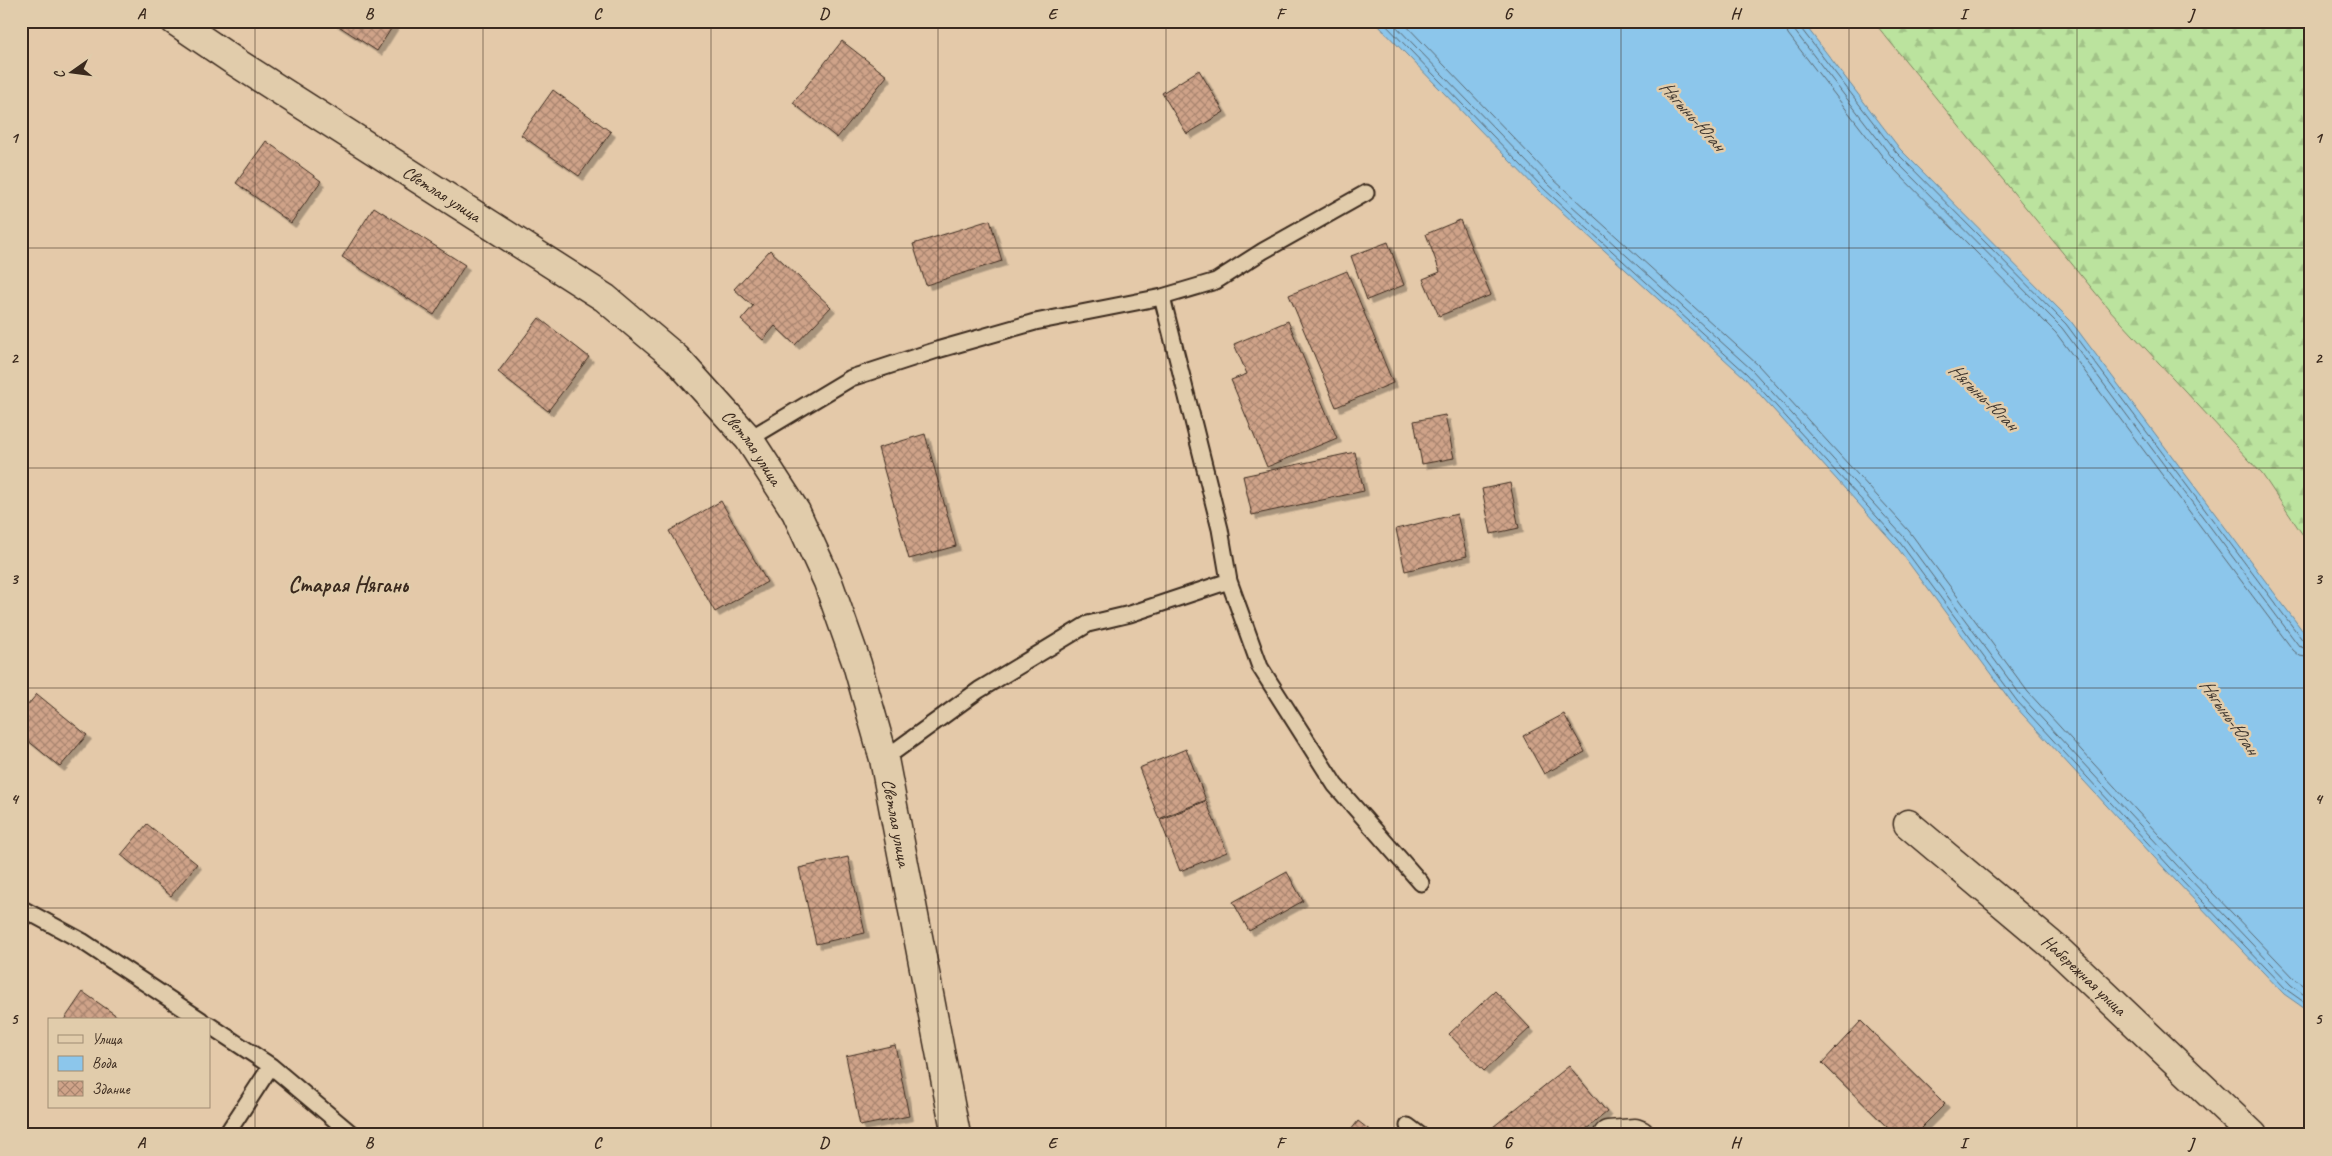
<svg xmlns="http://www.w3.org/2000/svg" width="2332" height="1156" font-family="Caveat,sans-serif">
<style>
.forest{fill:url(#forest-firs);stroke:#7b865e}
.water{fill:#8cc6eb;stroke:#6c8899}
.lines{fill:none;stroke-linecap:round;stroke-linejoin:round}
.shore{stroke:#5b6870;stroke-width:1}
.building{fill:url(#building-cross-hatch);stroke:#3b2a1e;filter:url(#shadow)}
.lane-casing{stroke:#3b2a1e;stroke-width:19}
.street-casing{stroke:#3b2a1e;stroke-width:31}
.secondary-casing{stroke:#3b2a1e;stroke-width:31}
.lane{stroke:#e1ccab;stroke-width:15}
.street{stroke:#e1ccab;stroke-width:28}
.secondary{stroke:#e1ccab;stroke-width:28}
.grid{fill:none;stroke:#3b2a1e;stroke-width:1;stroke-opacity:0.55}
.labels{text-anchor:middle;stroke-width:5;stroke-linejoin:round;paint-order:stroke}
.street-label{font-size:18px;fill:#3b2a1e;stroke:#e1ccab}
.water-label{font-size:19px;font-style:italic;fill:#433a32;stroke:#e1ccab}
.district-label{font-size:22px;font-weight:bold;fill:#3b2a1e;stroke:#e1ccab}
.neatline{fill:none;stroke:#3b2a1e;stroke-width:2}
.grid-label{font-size:16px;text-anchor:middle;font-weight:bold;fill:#3b2a1e}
</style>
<defs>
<pattern id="forest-firs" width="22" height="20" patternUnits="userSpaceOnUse" patternTransform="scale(1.25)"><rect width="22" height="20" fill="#bbe39e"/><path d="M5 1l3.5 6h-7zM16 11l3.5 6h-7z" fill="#a2c388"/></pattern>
<pattern id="building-cross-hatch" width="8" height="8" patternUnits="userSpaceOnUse" patternTransform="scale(1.25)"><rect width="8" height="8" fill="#cfa389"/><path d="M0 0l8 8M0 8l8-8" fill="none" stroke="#a9856f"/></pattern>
<filter id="shadow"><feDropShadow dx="4.5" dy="4.5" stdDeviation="0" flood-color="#0004"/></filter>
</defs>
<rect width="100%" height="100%" fill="#e4c9a9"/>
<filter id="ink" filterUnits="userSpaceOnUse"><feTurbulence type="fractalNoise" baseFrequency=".02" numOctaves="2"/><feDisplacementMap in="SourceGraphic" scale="10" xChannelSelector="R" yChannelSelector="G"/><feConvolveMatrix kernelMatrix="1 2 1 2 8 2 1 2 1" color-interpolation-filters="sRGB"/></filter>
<g filter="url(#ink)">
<path class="forest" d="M1873,21H2311V547L2262,474L2108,308Z"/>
<path class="water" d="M1374,21H1802L1900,149L2070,320L2311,642V1013L2284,994L2177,882L2013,704L1894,543L1744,377L1540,192Z"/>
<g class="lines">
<path class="shore" d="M1382,21L1544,189L1747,374L1898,540L2017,701L2181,879L2287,990L2311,1007
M1391,21L1548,184L1752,370L1903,536L2022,697L2186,875L2291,985L2311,1000
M1402,21L1553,179L1758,365L1909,531L2028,692L2191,870L2296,980L2311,990
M1784,21L1788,34L1886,161L2056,333L2293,650L2300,656L2311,658
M1792,21L1794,30L1891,156L2062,328L2299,646L2311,651
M1798,21L1799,26L1896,152L2066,324L2304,642L2311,645"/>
</g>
<path class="building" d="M331,21H396L377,51Z
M842,41L887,76L837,138L793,103Z
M1199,70L1224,112L1187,134L1162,93Z
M553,90L611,132L579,176L521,135Z
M266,141L321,181L291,223L236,183Z
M374,207L465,265L434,315L342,257Z
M990,220L1002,261L926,285L913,244Z
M1460,220L1491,295L1439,316L1423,279L1440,272L1426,234Z
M1388,242L1404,285L1367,300L1351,256Z
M770,250L831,307L795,345L775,326L763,340L741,320L753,306L734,289Z
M1347,271L1393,383L1336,407L1289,295Z
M539,318L589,357L548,411L498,372Z
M1288,321L1337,438L1267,467L1231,380L1247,374L1234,344Z
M1445,415L1454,458L1422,464L1414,421Z
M925,434L956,546L909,559L878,448Z
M1355,452L1364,491L1252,515L1243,476Z
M1510,483L1519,528L1491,534L1482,489Z
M721,501L767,582L715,612L669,531Z
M1457,514L1467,556L1405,571L1396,529Z
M37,694L87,735L60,767L21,735V713Z
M1564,714L1585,752L1544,774L1523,736Z
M1186,749L1206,800L1159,819L1139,768Z
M1206,801L1227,852L1180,871L1160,820Z
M147,824L197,864L171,896L121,855Z
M848,857L865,933L816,944L799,868Z
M1287,872L1303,901L1249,931L1233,902Z
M1495,991L1530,1028L1484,1071L1449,1034Z
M83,992L117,1016L115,1020H64Z
M1861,1021L1945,1104L1914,1135H1895L1822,1063Z
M895,1045L909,1116L860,1126L846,1056Z
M1569,1066L1607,1112L1579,1135H1500L1493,1127Z
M1358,1121L1376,1135H1347Z"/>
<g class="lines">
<g class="lane-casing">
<path id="lane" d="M1162,297L1220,529L1229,581L1260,667L1335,785L1421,883
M749,439L851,378L937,350L1035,322L1162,297L1216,281L1263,251L1366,193
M884,759L979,690L1088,624L1130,614L1229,581
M21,908L82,941L201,1020
M209,1025L271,1066L353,1135
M1408,1126L1420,1135
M226,1135L271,1066"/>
</g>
<g class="street-casing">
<g id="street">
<path id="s1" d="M1908,824L2059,951L2253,1135"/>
<path d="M1608,1135L1635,1133L1640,1135"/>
</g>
</g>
<g class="secondary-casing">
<g id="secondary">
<path id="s2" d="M175,21L234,61L605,298L676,358L749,439L796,512L828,582L857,664L884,759L956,1135"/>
</g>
</g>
<use href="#lane" class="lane"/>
<use href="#street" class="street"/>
<use href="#secondary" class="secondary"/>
</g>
</g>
<path class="grid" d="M255,21V1135M483,21V1135M711,21V1135M938,21V1135M1166,21V1135M1394,21V1135M1621,21V1135M1849,21V1135M2077,21V1135M21,248H2311M21,468H2311M21,688H2311M21,908H2311"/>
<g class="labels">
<g class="street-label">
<text dy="6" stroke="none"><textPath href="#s2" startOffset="318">Светлая улица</textPath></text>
<text dy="6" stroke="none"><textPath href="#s2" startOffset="722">Светлая улица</textPath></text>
<text dy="6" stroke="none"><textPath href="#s2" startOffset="1128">Светлая улица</textPath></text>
<text dy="6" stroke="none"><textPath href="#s1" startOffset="232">Набережная улица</textPath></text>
</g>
<g class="water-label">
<text transform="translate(1693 115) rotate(48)" y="7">Нягынь-Юган</text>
<text transform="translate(1984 396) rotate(44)" y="7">Нягынь-Юган</text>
<text transform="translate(2230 716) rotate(55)" y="7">Нягынь-Юган</text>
</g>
<g class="district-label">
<text x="348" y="592">Старая Нягань</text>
</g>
</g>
<rect width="2332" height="1156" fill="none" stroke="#e1ccab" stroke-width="55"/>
<rect x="48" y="1018" width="162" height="90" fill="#e1ccab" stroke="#9f8b73"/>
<rect x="58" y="1035" width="25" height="8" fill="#e1ccab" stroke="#9f8b73"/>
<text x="92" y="1044" font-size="15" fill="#3b2a1e">Улица</text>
<rect x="58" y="1056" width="25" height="15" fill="#8cc6eb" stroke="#9f8b73"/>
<text x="92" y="1068" font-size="15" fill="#3b2a1e">Вода</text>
<rect x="58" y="1081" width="25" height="15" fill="url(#building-cross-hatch)" stroke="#9f8b73"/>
<text x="92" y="1094" font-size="15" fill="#3b2a1e">Здание</text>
<g transform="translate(72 72) rotate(256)" stroke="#e1ccab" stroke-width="4" paint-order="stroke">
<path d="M0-4L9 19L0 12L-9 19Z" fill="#3b2a1e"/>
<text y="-8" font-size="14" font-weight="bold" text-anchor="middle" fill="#3b2a1e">С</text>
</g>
<rect x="28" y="28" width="2276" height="1100" class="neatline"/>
<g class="grid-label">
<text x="141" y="19">A</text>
<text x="369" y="19">B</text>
<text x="597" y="19">C</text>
<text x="824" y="19">D</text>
<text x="1052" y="19">E</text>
<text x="1280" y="19">F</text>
<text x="1508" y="19">G</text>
<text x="1735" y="19">H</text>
<text x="1963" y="19">I</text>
<text x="2191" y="19">J</text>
<text x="14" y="143">1</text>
<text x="2318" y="143">1</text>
<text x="14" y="363">2</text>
<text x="2318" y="363">2</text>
<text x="14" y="584">3</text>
<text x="2318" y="584">3</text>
<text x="14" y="804">4</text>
<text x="2318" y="804">4</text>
<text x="14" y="1024">5</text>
<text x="2318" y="1024">5</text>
<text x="141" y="1148">A</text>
<text x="369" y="1148">B</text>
<text x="597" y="1148">C</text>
<text x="824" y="1148">D</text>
<text x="1052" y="1148">E</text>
<text x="1280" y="1148">F</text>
<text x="1508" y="1148">G</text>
<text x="1735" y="1148">H</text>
<text x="1963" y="1148">I</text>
<text x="2191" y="1148">J</text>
</g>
</svg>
